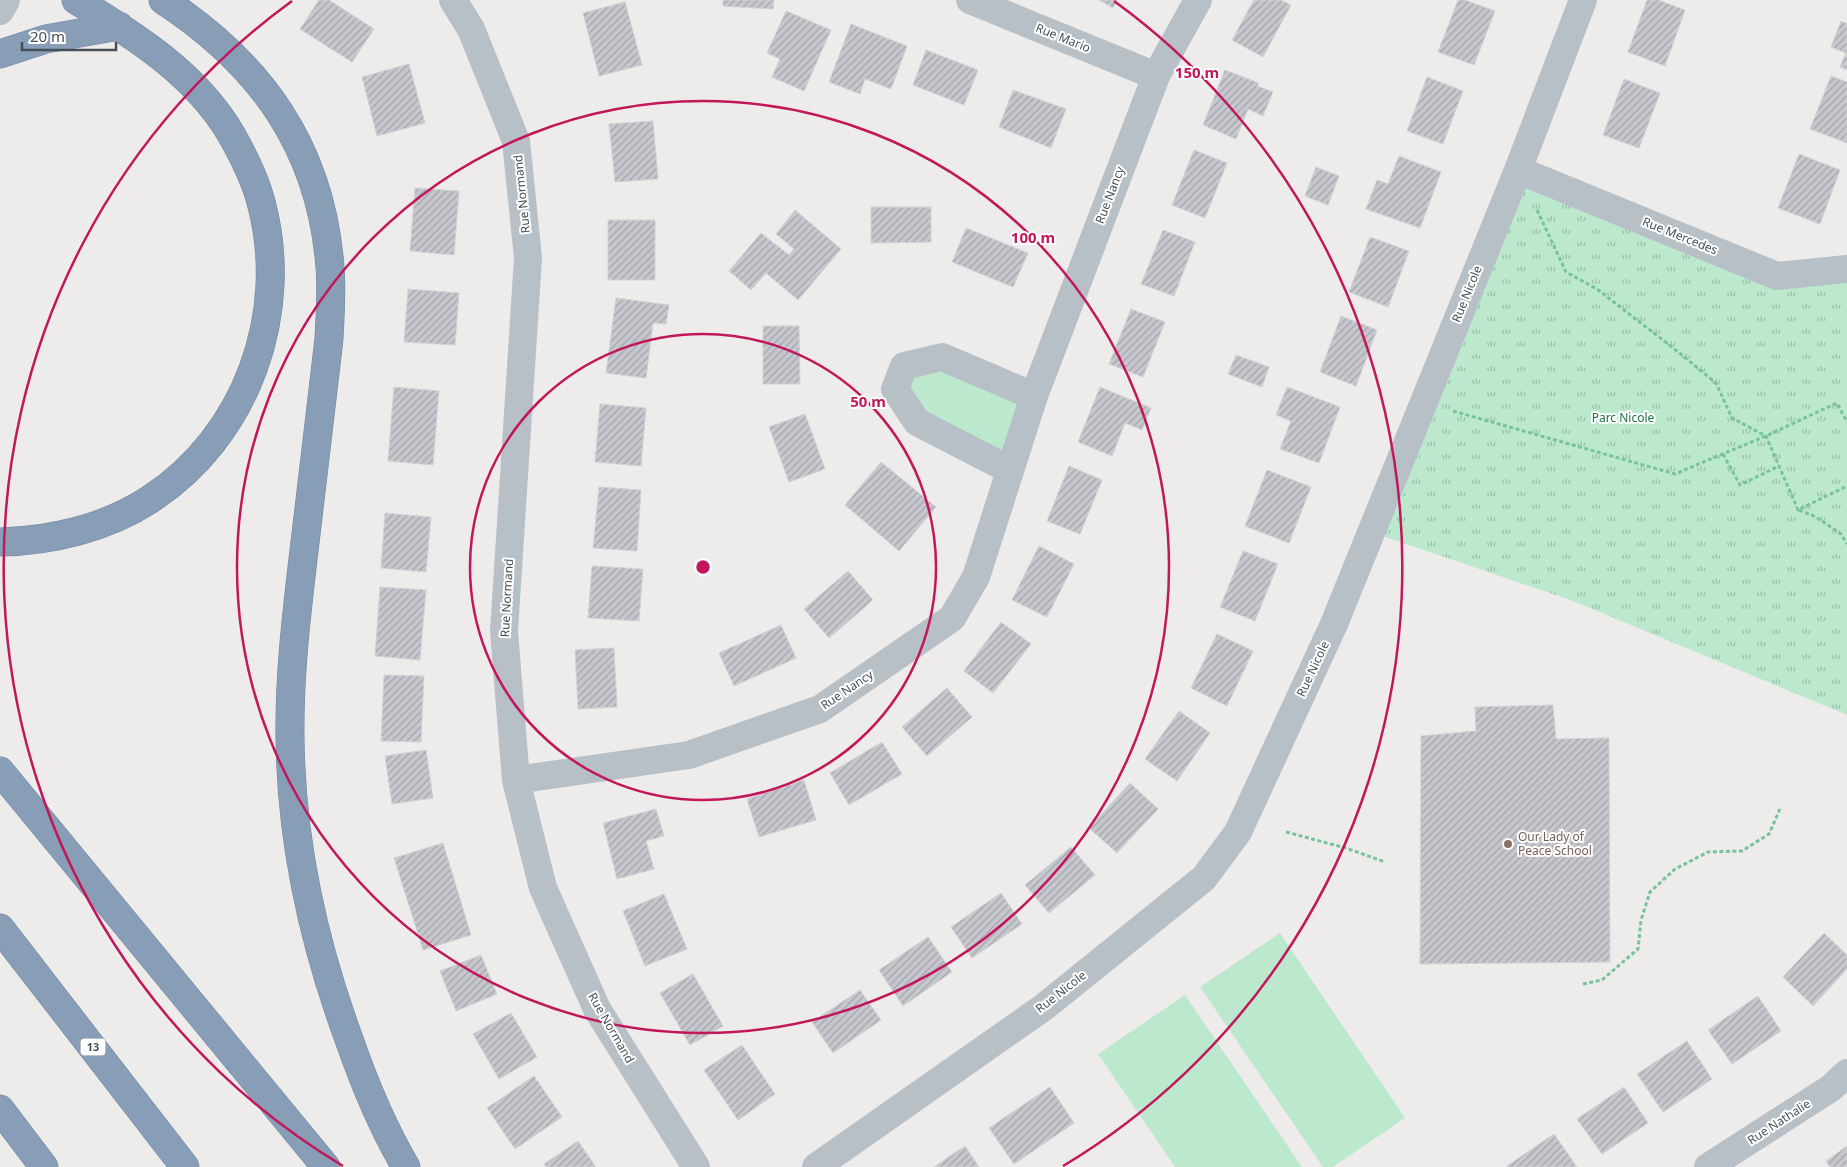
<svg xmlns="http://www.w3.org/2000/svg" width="1847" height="1167" font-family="'Noto Sans',sans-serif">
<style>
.grass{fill:#bce9cd}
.park{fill:url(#park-tufts)}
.building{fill:url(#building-hatch);stroke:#d0d2d7}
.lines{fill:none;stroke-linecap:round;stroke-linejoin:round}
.highway-casing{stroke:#7389a2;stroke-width:29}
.path{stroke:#78c39e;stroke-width:3;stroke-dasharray:4 2.5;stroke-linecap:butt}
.minor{stroke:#b8c0c7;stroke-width:28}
.highway{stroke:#879eb6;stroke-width:28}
.ring{fill:none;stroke:#c2185b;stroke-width:2.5}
.education-dot{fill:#8d6e63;stroke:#fff;stroke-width:2}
.labels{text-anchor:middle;stroke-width:4;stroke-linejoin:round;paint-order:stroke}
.shield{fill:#fff;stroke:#7e8489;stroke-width:1}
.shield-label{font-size:11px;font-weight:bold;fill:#464f57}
.street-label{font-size:12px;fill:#464f57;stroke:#fff}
.park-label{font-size:12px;fill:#1f7047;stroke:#fff}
.education-label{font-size:12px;fill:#785e54;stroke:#fff;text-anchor:start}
.centre{fill:#c2185b;stroke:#fff;stroke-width:2.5}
.ring-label{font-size:15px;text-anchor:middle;font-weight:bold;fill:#c2185b;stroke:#fff;stroke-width:4;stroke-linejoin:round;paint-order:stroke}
</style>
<defs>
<pattern id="park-tufts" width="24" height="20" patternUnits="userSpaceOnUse" patternTransform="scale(1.25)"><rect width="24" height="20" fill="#bce9cd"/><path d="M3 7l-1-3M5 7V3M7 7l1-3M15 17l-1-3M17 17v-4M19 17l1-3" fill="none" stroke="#9bbfa9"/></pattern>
<pattern id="building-hatch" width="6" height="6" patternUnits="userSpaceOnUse" patternTransform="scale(1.25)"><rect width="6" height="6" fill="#c6c8ce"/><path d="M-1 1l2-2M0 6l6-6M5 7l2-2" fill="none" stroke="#a3a5aa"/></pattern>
</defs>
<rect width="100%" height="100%" fill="#eeebeb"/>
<path class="grass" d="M942,357L1034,396L1010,470L917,422L904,366Z
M1280,933L1405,1118L1333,1167H1323L1200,987Z
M1185,995L1302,1167H1175L1098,1054Z"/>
<path class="park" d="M1518,170L1777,276L1847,269V715L1573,601L1371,532Z"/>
<path class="building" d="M319,0H329L374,29L352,62L300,29Z
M723,0H774L773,9L723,6Z
M1099,0H1117L1113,8Z
M1254,0H1281L1291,5L1263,57L1232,40Z
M1458,0H1465L1495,11L1474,65L1438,52Z
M1647,0H1658L1685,10L1665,66L1628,52Z
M625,2L642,65L599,76L583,13Z
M786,11L831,30L804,91L772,77L780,59L767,53Z
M1841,21L1847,24V70L1840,67L1846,53L1831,47Z
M851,24L907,46L891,89L865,79L860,94L829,82Z
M926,50L978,70L964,105L913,85Z
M409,64L425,123L377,136L362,77Z
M1225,70L1259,83L1257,86L1273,92L1263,116L1248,109L1236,139L1203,125Z
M1831,76L1847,82V143L1810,129Z
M1427,77L1463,91L1443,144L1407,131Z
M1624,79L1660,93L1639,148L1603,135Z
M1013,90L1066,109L1051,148L999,127Z
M653,121L658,179L615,182L609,124Z
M1194,150L1227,163L1205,218L1172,205Z
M1799,154L1840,170L1820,224L1778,208Z
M1399,156L1441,172L1420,228L1366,209L1377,180L1388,184Z
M1316,167L1339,176L1328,205L1305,196Z
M415,188L459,191L454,255L410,251Z
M871,207H931V242L871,243Z
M795,210L841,249L798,300L766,273L751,290L729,271L761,233L789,255L794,249L776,234Z
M608,220H655V280H608Z
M966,228L1028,253L1013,287L952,262Z
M1163,230L1195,242L1174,296L1141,284Z
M1370,237L1409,251L1388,307L1349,292Z
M408,289L459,293L455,345L404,342Z
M616,298L669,305L666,324L653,323L646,378L606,373Z
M1131,309L1165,322L1143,377L1109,364Z
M1341,316L1377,330L1356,386L1320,372Z
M763,326H799L800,384H763Z
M1236,355L1269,367L1262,387L1228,374Z
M394,387L439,391L433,465L388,461Z
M1100,387L1151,408L1142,430L1125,423L1112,456L1078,442Z
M1287,387L1340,407L1319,463L1280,449L1291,421L1276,415Z
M600,404L646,408L641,466L595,462Z
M805,414L825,469L789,482L769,427Z
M881,462L936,507L899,551L845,505Z
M1069,466L1102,480L1080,534L1047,521Z
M1267,470L1311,487L1289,543L1245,526Z
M599,487L641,490L637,551L593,548Z
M385,513L431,517L426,572L381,568Z
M1039,546L1074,564L1047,617L1012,600Z
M1243,551L1278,564L1255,621L1220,607Z
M592,566L643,569L639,621L588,618Z
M848,571L873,600L829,638L804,609Z
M380,587L426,590L420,660L375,656Z
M1001,622L1031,644L993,693L964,671Z
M781,625L796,658L734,686L719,653Z
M1217,634L1253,651L1227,706L1191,688Z
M614,648L617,707L578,709L575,650Z
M384,675L424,676L421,742L381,741Z
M947,688L972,717L927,756L902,727Z
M1553,705L1556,739L1609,738L1610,962L1420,964L1421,736L1476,731L1475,707Z
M1179,711L1210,733L1177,781L1145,759Z
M882,742L902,774L849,805L830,773Z
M426,750L433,798L392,804L385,756Z
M804,780L816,820L759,837L747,799Z
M1130,783L1158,809L1117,853L1089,828Z
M656,809L664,836L646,841L654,869L617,879L603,823Z
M443,843L471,935L423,950L394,858Z
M1071,847L1095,875L1049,913L1025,885Z
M1001,893L1022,924L972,958L951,927Z
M664,894L687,949L645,966L623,911Z
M1824,933L1847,955V969L1813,1006L1783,977Z
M928,937L952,972L903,1006L879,970Z
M481,955L497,994L456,1011L440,971Z
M693,974L723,1026L690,1045L660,993Z
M860,990L881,1020L833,1053L812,1022Z
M1758,996L1781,1031L1732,1064L1708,1030Z
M511,1013L537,1057L499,1079L473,1034Z
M1687,1041L1712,1079L1663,1112L1637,1074Z
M742,1045L775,1094L738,1120L704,1070Z
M534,1076L562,1117L515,1149L487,1108Z
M1050,1087L1074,1123L1014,1164L989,1128Z
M1624,1087L1648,1123L1602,1154L1577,1119Z
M1554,1134L1577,1167H1507V1166Z
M578,1141L596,1167H546L544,1164Z
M965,1146L979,1167H934Z
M1847,1146V1167H1830L1826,1161Z"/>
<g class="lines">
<g class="highway-casing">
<path id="highway" d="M163,0C261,64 321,148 330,267C332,291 330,315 329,339C321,404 314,469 306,534C298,602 289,670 290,738C291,843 314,945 350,1042C365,1085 383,1128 406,1167
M0,54L46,39L119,26
M0,542C51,541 106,528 149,500C247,437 291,313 261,202C255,179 243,155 231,134C196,74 134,35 76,0
M0,771L326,1167
M0,928L185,1167
M0,1109L44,1167"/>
</g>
<path class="path" d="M1537,210L1566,272L1597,289L1677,351L1716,383L1732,418L1766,436L1798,510L1847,486
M1453,411L1675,474L1766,436L1837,403L1847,422
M1723,454L1740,485L1779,466
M1799,510L1816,517L1841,534L1847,544
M1286,832L1346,848L1385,862
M1583,984L1602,980L1638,949L1641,920L1650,892L1675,869L1708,852L1742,851L1769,834L1780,809"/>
<path class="minor" d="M453,0L471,29L516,141L528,258L504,631L516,780L543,888L597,1009L696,1167
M970,0L1156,76
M0,11L6,0
M1518,170L1777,276L1847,269
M1010,470L917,422L895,389L904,366L942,357L1034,396
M516,780L689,755L820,709L952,618L976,577L1034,396L1156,76L1198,0
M816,1167L1044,1007L1204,878L1238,832L1334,624L1518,170L1583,0
M1708,1167L1831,1088L1847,1073"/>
<use href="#highway" class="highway"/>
</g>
<g class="ring">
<circle cx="703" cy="567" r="233"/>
<circle cx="703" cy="567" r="466"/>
<path d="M343 1166A699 699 0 0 1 292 1M1114 1A699 699 0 0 1 1063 1166"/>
</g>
<circle class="education-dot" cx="1508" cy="844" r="5"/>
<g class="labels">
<rect class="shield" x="80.5" y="1038.5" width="25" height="17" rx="4"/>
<g class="shield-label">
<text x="93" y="1051">13</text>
</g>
<g class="street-label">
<text transform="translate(1063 38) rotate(22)" y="4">Rue Mario</text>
<text transform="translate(522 194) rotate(-96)" y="4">Rue Normand</text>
<text transform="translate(1110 195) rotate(-69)" y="4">Rue Nancy</text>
<text transform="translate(1680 236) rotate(22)" y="4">Rue Mercedes</text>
<text transform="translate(1467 294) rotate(-68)" y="4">Rue Nicole</text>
<text transform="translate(507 598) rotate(-87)" y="4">Rue Normand</text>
<text transform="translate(1313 669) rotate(-65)" y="4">Rue Nicole</text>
<text transform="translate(847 690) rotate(-34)" y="4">Rue Nancy</text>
<text transform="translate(1061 992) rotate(-38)" y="4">Rue Nicole</text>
<text transform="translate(611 1028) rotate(60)" y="4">Rue Normand</text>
<text transform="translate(1779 1122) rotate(-33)" y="4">Rue Nathalie</text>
</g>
<g class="park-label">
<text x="1623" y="422">Parc Nicole</text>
</g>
<g class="education-label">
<text x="1518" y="841">Our Lady of<tspan x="1518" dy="14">Peace School</tspan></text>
</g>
</g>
<circle cx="703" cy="567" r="8" class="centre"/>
<g class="ring-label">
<text x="1197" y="78">150 m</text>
<text x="1033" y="243">100 m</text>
<text x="868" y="407">50 m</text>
</g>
<path d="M22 42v8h94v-8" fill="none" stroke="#464f57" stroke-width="2.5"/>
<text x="30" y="42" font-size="15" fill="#464f57" stroke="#ffffff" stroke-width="4" paint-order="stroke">20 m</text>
</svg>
